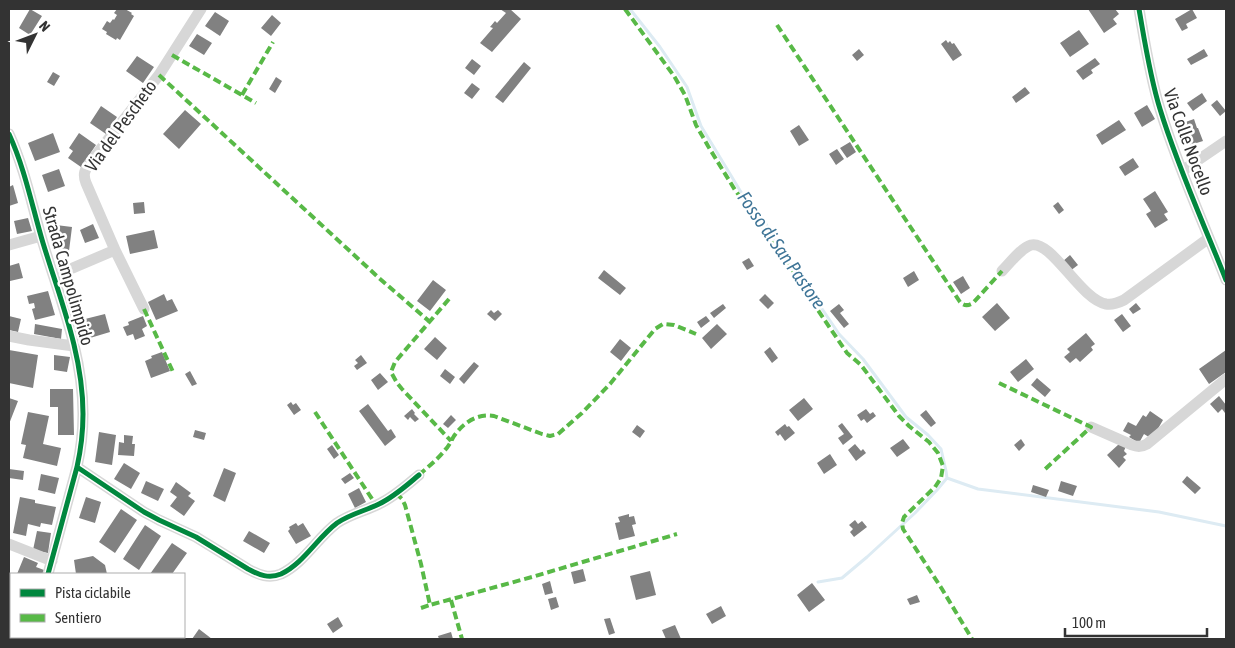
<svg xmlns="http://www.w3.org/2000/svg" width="1235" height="648" font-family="'Asap Condensed',sans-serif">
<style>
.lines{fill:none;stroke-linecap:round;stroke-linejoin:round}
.stream{stroke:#ddebf3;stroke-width:3}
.building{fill:#818181}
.minor{stroke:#d7d7d7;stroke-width:11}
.quiet{stroke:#58b947;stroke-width:4;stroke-dasharray:8 4;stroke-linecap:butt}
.cycleway-casing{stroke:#fff;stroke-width:8}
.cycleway{stroke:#00873e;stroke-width:5}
.labels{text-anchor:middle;stroke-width:5;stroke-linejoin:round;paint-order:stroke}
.street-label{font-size:18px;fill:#333;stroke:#fff}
.water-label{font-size:19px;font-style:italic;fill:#3f7597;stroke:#fff}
</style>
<rect width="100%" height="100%" fill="#fff"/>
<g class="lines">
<path class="stream" d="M630,9L660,47L687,87L701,126L747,202L766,224L785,257L808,288L839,334L863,359L906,417L928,435L941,449L946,471L947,478
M947,478L978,489L1159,512L1226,526
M818,582L842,578L867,557L915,513L937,490L947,478"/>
</g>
<path class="building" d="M30,9L42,16L30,35L19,28Z
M117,9H125L132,13L131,14L134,16L120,40L117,38L116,40L106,34L107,32L102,29L107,21L110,23L113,19L114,20L117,15L114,13Z
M500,9H510L521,19L492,52L480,43L493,28L490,27L495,21L497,23L506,13Z
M1088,9H1115L1119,14L1113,19L1117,24L1104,33Z
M1192,9L1197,18L1186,24L1188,28L1182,31L1175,19Z
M215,12L229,21L220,36L205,26Z
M272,15L281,23L271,36L261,28Z
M1079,30L1089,44L1070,57L1060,43Z
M197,34L212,43L204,55L189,46Z
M946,40L948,43L950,41L952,44L954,43L962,55L953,61L941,44Z
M859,49L864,55L857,61L852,55Z
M1204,49L1208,56L1191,65L1187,59Z
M137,56L154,67L143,83L126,71Z
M1095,58L1100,64L1091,70L1093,73L1083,80L1076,71Z
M472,59L481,66L474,75L465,68Z
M524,62L531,68L503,103L495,97Z
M53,72L60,76L54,86L47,82Z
M276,77L282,81L275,93L269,89Z
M472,83L480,89L472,99L464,93Z
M1025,87L1030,93L1016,103L1012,97Z
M1202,93L1207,101L1193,111L1187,103Z
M1217,100L1226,111L1220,116L1211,105Z
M1147,105L1155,119L1142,127L1134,113Z
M101,106L117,117L106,134L90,123Z
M185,110L201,124L179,149L163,134Z
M1194,119L1197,128H1198L1203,141L1187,146L1180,124Z
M1119,120L1126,130L1102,145L1096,135Z
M799,125L809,140L799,146L790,131Z
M53,133L60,152L35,161L28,143Z
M79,133L96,145L81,167L68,158L73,151L69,148Z
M850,142L856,152L847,158L840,148Z
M837,149L844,159L836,165L829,154Z
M1133,158L1139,167L1125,176L1119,167Z
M59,169L65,186L48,192L42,175Z
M13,185L18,203L9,206V187Z
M1155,191L1168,212L1164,214L1168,220L1155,228L1146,214L1151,211L1143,199Z
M144,202L145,213L134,214L133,203Z
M1058,202L1064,210L1059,214L1053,206Z
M28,218L32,231L17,234L14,221Z
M93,224L99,238L85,243L80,230Z
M56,225L72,227L69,251L54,249Z
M154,230L158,248L130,254L126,236Z
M1070,255L1078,265L1070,271L1062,262Z
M749,258L754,266L747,270L742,262Z
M19,263L23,278L10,281L9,276V266Z
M604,270L626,288L620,295L598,278Z
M914,271L919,280L908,287L903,278Z
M963,276L970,288L961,294L953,282Z
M433,280L446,290L430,311L417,301Z
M48,291L55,315L35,320L32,309L35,308L34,303L29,304L27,296Z
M164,294L167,301L172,299L178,311L156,320L148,302Z
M765,294L774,303L768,309L759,300Z
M997,303L1010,318L995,331L982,317Z
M1136,303L1141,309L1133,314L1129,309Z
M723,304L726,308L714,318L710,313Z
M839,304L844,310L840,313L849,324L844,328L830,311Z
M491,310L494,313L498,310L502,314L495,321L487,314Z
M105,314L110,332L90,338L85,319Z
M1122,314L1131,326L1123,332L1114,320Z
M9,316L21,319L18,332L9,330Z
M143,316L147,326L142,329L145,336L135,340L133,334L127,336L123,327L129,325L128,322Z
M706,316L710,321L701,328L697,322Z
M35,324L62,329L61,339L34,334Z
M717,324L727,334L711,349L702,338Z
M1086,333L1095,344L1091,347L1093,350L1080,362L1076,358L1070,363L1064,357L1070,352L1067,349Z
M435,337L447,348L437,360L424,349Z
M620,339L631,348L621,361L610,352Z
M770,347L778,358L772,363L764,352Z
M9,350L38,355L33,388L9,383Z
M1226,350V372L1209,384L1199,369Z
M162,352L170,371L151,378L145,361L152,358L151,356Z
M54,355L70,357L67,372L54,370Z
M361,355L367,363L357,370L354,366L358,363L355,360Z
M1026,359L1034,369L1018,382L1010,372Z
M474,362L479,366L464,384L459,379Z
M445,369L455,377L450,384L440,376Z
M190,371L197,384L192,386L185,374Z
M380,373L388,382L378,390L371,380Z
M1037,378L1051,390L1045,397L1031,385Z
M50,389H73L74,435H58V407H50Z
M1219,396L1226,405V413H1225L1222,409L1218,413L1210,404Z
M9,398L18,401L9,424Z
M804,398L813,409L798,421L789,410Z
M291,402L293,405L296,403L301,410L294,415L287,405Z
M368,404L388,431L391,429L396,437L385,446L359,411Z
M412,409L415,413L414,414L419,419L415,422L410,417L408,420L404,416Z
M866,409L870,414L873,412L876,416L867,423L864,419L861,421L857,415Z
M926,410L936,423L931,427L920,415Z
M1150,411L1163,420L1152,439L1144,434L1139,443L1129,437L1131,435L1123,431L1128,422L1136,426L1143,415L1146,417Z
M28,412L49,416L43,444L61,448L57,466L23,458L26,445L21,444Z
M451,415L456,420L448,428L443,424Z
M842,423L853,437L843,445L838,438L844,434L838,426Z
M785,424L787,427L789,426L795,433L785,441L780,434L778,436L775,432Z
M637,425L645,431L640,438L632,432Z
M195,430L206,433L204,440L193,437Z
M99,432L116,435L112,465L95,462Z
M124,435L133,436L132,444H135L134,456L118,455L119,442L124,443Z
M903,439L910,448L897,457L890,448Z
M1021,439L1025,445L1019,451L1014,445Z
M855,444L861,451L863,449L866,453L856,461L848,450Z
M1119,444L1126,446L1124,451L1127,454L1123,457L1126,460L1119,468L1107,455Z
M332,445L339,455L334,459L327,449Z
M830,454L837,465L824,474L817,463Z
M124,463L140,473L131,489L114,479Z
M224,468L236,473L225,502L213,496Z
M9,469L24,471L23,480L9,478Z
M350,473L354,478L345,484L341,479Z
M41,474L59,478L55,494L38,490Z
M1187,476L1201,488L1195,494L1182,482Z
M146,481L164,489L158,501L141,493Z
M1061,481L1077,486L1073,496L1058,491Z
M176,482L191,493L188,496L195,501L184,516L170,506L177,497L170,492Z
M1033,485L1049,490L1046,497L1031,492Z
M359,488L366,502L355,508L348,494Z
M20,497L35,500V503L56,507L52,525L41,523L40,527L28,524L26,536L13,533Z
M86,497L101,502L95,523L79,518Z
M121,509L137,520L115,553L99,542Z
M629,514V517L634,516L636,524L632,525L635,536L619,540L615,523L620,522L618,517Z
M855,520L858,524L862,521L867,527L854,537L850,532L853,529L849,525Z
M296,523L298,526L303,523L311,536L296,544L288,531L290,529L289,527Z
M145,525L161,536L139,570L123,559Z
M37,531L51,533L48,553L33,550Z
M249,531L270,543L264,553L243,541Z
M172,543L187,553L172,574H150Z
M93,556L105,565L107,574H76L74,560Z
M24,557L38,563L36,567L44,570L43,574H17Z
M583,569L586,581L574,584L571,572Z
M650,571L656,595L636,600L630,576Z
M550,581L553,593L545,595L542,584Z
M812,583L825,600L809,612L797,595Z
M917,595L920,602L910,605L907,599Z
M556,597L559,607L551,610L548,599Z
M721,606L726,616L712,624L706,614Z
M338,617L343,626L333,633L327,624Z
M610,618L615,633L609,635L604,619Z
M675,625L681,639H666L662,630Z
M199,629L212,639H192Z
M451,632L453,639H439L438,636Z"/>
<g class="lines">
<path class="minor" d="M1139,9C1145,43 1150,77 1160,109C1178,168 1204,224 1226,280
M9,134C25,169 32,206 43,243C60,299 83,354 83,414C83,432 81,449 77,467L48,574
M1182,171L1226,141
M9,245L41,236
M115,250L144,309
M1002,271C1009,264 1021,248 1031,245C1052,240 1080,299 1106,304C1112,305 1118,303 1124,300L1209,238
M54,276L115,250L86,183C83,175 84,171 89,164L159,75L201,9
M9,336L29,340L74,346
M1091,427L1132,445C1137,447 1142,447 1147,444L1226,379
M77,467L144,512L159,520L196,537L248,569C259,575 269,579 281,574C304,563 317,538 337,523C350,514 365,511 379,504C394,497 407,485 419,475
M9,544L52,561
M167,637L170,639
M39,639V637"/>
<path class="quiet" d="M625,9L674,76L685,95L696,125L708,146L735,190L765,230L779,256L796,274L811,300L847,353L861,365L899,416L909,426L929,442L938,453L943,466L941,478L935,487L904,517L902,523L903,529L942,589L972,639
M777,25L960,302C964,306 968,306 973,303L1002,271
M172,55L256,103
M159,75L379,278L430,322
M242,95L273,42
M449,299L395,362L391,372L397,383L402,389L451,441
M144,309L174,374
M999,383L1091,427L1043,471
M315,412L376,505
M419,475C428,467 438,459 445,450C449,446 451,441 454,436C463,423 477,413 494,416L542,434L550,436L558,434L582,413L610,384L655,329L663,324L674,325L696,334
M396,493L402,499L405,505L421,564L430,605L532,577L677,534
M451,600L462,639
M421,608L430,605"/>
<g class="cycleway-casing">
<path id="cycleway" d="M1139,9C1145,43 1150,77 1160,109C1178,168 1204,224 1226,280
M9,134C25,169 32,206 43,243C60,299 83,354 83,414C83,432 81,449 77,467L48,574
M77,467L144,512L159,520L196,537L248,569C259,575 269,579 281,574C304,563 317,538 337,523C350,514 365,511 379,504C394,497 407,485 419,475"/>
</g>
<use href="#cycleway" class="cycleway"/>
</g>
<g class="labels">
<g class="street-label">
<text transform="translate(121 126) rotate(-54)" y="6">Via del Pescheto</text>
<text transform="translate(1188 142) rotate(70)" y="6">Via Colle Nocello</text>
<text transform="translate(68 276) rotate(74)" y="6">Strada Campolimpido</text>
</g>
<g class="water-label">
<text transform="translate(782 250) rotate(55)" y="7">Fosso di San Pastore</text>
</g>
</g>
<rect width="1235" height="648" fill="none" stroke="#333333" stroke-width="20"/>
<rect x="10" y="573" width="175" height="65" fill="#ffffff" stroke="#adadad"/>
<rect x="20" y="589" width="25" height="8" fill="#00873e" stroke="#adadad"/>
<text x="55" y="598" font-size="15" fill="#333333">Pista ciclabile</text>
<rect x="20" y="614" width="25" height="8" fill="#58b947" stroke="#adadad"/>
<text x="55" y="623" font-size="15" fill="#333333">Sentiero</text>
<g transform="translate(35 35) rotate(48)" stroke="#ffffff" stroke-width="4" paint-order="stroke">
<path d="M0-4L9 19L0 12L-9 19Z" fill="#333333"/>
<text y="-8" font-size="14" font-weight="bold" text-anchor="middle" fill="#333333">N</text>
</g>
<path d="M1065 628v8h142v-8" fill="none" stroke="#333333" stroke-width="2.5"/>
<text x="1072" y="628" font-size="15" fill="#333333" stroke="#ffffff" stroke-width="4" paint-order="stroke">100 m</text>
</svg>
